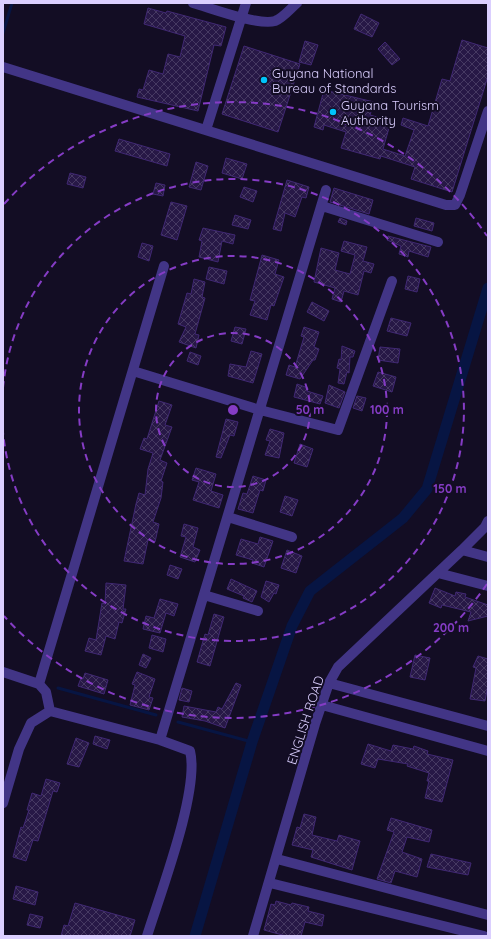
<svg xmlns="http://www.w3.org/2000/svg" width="491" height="939" font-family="Quicksand,sans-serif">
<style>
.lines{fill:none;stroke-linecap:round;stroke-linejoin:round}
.stream{stroke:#071543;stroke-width:3}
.canal{stroke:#071543;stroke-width:11}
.building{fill:url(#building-cross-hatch);stroke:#402873}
.minor{stroke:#423586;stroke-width:10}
.ring{fill:none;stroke:#853cc5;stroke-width:2;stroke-dasharray:7 5}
.poi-dot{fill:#00c3fa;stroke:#130d24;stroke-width:1.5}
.labels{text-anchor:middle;stroke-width:4;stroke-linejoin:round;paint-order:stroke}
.poi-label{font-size:13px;fill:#dbcfff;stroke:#130d24;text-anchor:start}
.street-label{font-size:13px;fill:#dbcfff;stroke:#130d24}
.centre{fill:#853cc5;stroke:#130d24;stroke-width:2}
.ring-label{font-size:12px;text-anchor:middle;font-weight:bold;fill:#853cc5;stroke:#130d24;stroke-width:4;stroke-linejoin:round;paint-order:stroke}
</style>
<defs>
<pattern id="building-cross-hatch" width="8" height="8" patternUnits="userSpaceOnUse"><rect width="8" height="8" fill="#271846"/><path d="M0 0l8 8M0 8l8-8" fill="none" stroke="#463962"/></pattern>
</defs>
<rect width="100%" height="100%" fill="#130d24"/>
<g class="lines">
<path class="stream" d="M3,33L12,3
M58,688L156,715
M178,722L252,742"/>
<path class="canal" d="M195,936L252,742L292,626L310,591L403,518L427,489L488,288"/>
</g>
<path class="building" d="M148,8L166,13L167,11L226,27L221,46L214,45L198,111L137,97L139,89L143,90L149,70L163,74L168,54L180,57L185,36L144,24Z
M361,14L379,23L372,37L354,29Z
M462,40L488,48V76L452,192L411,179L415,167L381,156L380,159L341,148L346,132L324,125L323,130L314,127L324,90L374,102L370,115L391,121L383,149L405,156L414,130L401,125L403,118L428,126L442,79L450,81Z
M305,41L318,45L311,65L299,62Z
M385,42L400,59L392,65L378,49Z
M244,46L300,64L278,132L222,114Z
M119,139L170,154L167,166L115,151Z
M226,158L247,164L242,179L222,173Z
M196,162L208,166L201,190L189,187Z
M70,173L86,177L83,188L67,184Z
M287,180L309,187L306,198L302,197L295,217L285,213L281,231L273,229Z
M156,183L165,185L163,196L153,194Z
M244,187L257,191L253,202L240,197Z
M334,188L373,200L369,214L330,202Z
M171,202L187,206L177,240L161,235Z
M235,215L251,220L248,229L232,225Z
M340,218L347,221L346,225L338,222Z
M416,218L434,223L432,231L414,226Z
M203,228L235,235L233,244L222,241L218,262L199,257L202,241L199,240Z
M388,236L431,247L428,257L409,251L408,257L399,254L401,246L387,240Z
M344,241L367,247L363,261L374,264L371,273L364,271L358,295L344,291L341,302L332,299L335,288L314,282L321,248L339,253L335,270L350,274L355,255L341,251Z
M142,243L153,246L149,261L138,257Z
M262,255L279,260L275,274L284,277L274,306L271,305L267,320L250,315L255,301L250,300Z
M209,267L227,271L224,284L206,279Z
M408,276L420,279L417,292L405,289Z
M194,279L205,282L202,297L205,298L195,334L199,335L196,348L179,342L186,327L178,324L187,293L191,294Z
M312,302L329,311L324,321L307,312Z
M391,318L411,323L407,336L387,331Z
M235,327L246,329L242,344L231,341Z
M304,327L319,332L314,347L319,349L315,360H313L300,379L286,375L289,365L295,367L304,337L301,336Z
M342,346L355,351L353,357H350L349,373L347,372L344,384L338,383L340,369L337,368L339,359L341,360Z
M380,347L400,349L398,363L378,360Z
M251,351L262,354L253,383L228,376L230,364L246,367Z
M190,352L201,356L198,365L187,361Z
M378,372L396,377L392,392L373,386Z
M297,384L308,388L307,391L323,396L320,404L294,397Z
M329,385L345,392L339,408L325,403Z
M357,396L366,398L362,411L353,408Z
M159,401L172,405L165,425L172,427L160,460L167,463L161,481L163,482L161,498L153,522L159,524L155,542L148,540L143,564L124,561L136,504L139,493L145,495L148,469L153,453L140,449L144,438L147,439Z
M226,419L238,422L234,436L230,435L221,458L216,457Z
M270,429L284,433L279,458L265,455L270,441L266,440Z
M300,444L313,449L307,467L294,463Z
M196,468L216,474L211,491L223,495L219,508L193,500L199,482L192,480Z
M253,476L266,480L263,491L260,490L253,513L238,509L243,493L247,494Z
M285,496L298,500L292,516L280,512Z
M184,524L198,528L193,547L200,550L195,562L180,557L186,537L181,536Z
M260,537L273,541L264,567L252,563L253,560L236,555L241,539L258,544Z
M287,550L302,556L296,573L281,568Z
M170,565L182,569L178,579L167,575Z
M231,579L257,591L252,602L243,598L244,596L227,589Z
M266,581L279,585L276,594L274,593L269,602L261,597Z
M106,583L126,585L123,609H126L122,623L119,622L115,639L106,636L101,655L85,651L89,638L96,640L102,603L105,604Z
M435,588L455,596L456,592L466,594L465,597L488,605V616L468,621L471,612L442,605L441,608L429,603Z
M160,599L178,604L174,616L166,613L160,633L143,629L146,616L154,618Z
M214,614L224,617L210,666L197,662L205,634L208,635Z
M152,635L166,639L163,652L149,648Z
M143,654L151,658L146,668L139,665Z
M415,655L430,658L425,680L410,677Z
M478,656L488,659V685L485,701L470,699L476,668L473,667Z
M137,672L155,679L149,697L153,698L149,710L130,705L135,685L132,684Z
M85,673L108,680L104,694L78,686L81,678L83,679Z
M236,683L241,685L225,728L205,721L182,717L184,706L216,712L218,707L222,709Z
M182,688L192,691L189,702L179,700Z
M95,736L110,740L107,749L93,744Z
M76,738L89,743L79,767L67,764Z
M368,744L391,751L393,745L413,749L414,746L428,751L427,754L453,760L442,802L425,798L429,781H427L429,773L407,766L408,764L378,759L375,768L361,764Z
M46,779L60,783L57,792L53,791L38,841L33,840L26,861L13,857L21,827L23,828L29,810H27L32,793L41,796Z
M304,814L316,817L312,835L337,841L339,835L360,841L352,870L311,857L313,850L292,845L297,827L300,828Z
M391,818L432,830L429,842L407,837L402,852L422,859L417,877L395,871L391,883L377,879L394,832L387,830Z
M431,854L471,863L468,875L427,867Z
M16,886L38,892L35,905L13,899Z
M276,901L291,905L292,903L309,907L308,911L324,915L322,926L305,922L301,936H286L264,930L271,904L275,905Z
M75,903L135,920L130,936H61L64,925L68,926Z
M30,914L43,917L40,928L27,925Z"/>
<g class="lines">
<path class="minor" d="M193,3C211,8 258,26 275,21C283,18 290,9 297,3
M3,67L446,205H455L460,195L488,111
M206,130L246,3
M322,206L438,242
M133,371L260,410L338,430L392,281
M228,517L292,537
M462,550L488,557
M438,573L488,586
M204,595L258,611
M3,672L39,684L46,692L50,711
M329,683L488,726
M39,684L164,266
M322,705L488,751
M50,711L160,740L190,751C200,790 160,894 147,936
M160,740L326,190
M3,803L19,749L31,723L50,711
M277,859L488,915
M270,883L484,936
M253,936L315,724L329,683L338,667L462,550L485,527L488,521"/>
</g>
<g class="ring">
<circle cx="233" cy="410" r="77"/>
<circle cx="233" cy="410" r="154"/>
<path d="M3 388A231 231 0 1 1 3 432"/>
<path d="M487 584A308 308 0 0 1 4 616M4 204A308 308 0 0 1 487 236"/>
</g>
<g class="poi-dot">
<circle cx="264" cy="80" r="4"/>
<circle cx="333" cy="112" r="4"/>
</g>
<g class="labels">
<g class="poi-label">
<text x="272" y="78">Guyana National<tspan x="272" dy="15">Bureau of Standards</tspan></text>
<text x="341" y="110">Guyana Tourism<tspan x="341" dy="15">Authority</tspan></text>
</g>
<g class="street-label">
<text transform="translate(305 720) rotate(-72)" y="5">ENGLISH ROAD</text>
</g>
</g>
<circle cx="233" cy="410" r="6" class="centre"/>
<g class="ring-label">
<text x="310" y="414">50 m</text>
<text x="387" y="414">100 m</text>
<text x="450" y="493">150 m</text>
<text x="451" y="632">200 m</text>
</g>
<rect width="491" height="939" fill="none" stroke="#dbcfff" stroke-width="8"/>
</svg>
